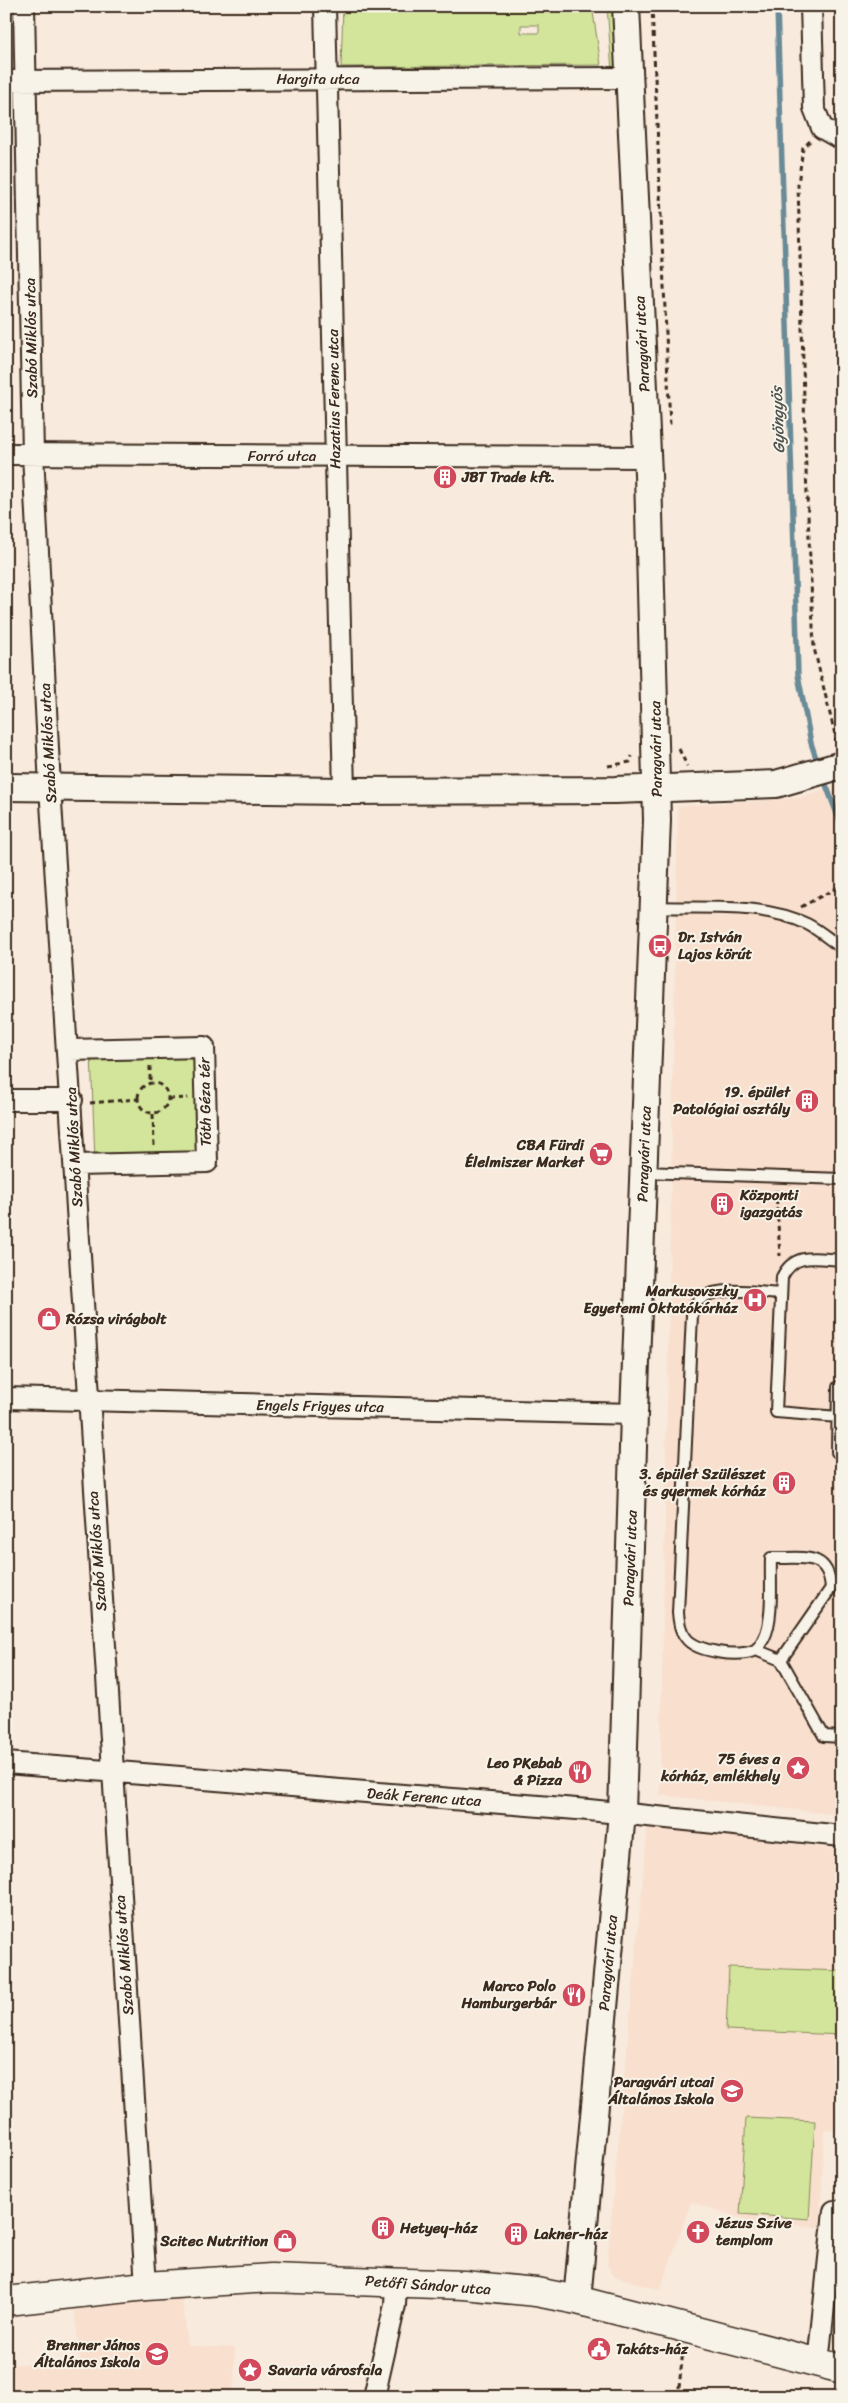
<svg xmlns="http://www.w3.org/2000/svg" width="848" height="2403" font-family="Sriracha,sans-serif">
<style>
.built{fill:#f9dfce}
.green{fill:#d2e59a;stroke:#86885c;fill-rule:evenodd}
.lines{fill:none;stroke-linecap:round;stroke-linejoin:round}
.stream{stroke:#698a97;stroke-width:5.5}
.service-casing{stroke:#3b2a1e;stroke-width:14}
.minor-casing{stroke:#3b2a1e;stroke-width:24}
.tertiary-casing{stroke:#3b2a1e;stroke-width:30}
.secondary-casing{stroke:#3b2a1e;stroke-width:31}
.path{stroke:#3b2a1e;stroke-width:3;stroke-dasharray:5 4;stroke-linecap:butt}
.service{stroke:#f7f3e8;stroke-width:10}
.minor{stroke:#f7f3e8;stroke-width:20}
.tertiary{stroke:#f7f3e8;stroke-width:26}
.secondary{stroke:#f7f3e8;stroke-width:28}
.labels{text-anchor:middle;stroke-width:4;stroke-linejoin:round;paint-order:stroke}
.street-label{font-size:15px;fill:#3b2a1e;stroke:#f7f3e8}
.poi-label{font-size:15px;font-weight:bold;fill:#3b2a1e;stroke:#f7f3e8;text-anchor:end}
.water-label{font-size:16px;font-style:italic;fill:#4e5250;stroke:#f7f3e8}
</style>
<rect width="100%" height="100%" fill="#f8eadc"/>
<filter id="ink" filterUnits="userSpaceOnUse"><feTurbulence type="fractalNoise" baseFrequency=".02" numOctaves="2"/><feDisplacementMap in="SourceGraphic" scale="10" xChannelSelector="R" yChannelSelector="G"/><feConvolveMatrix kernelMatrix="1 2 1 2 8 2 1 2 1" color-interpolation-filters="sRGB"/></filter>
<g filter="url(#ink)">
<path class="built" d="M842,783V1815L660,1795L678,806L799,798Z
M648,1825L842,1850V2131L824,2130L820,2227L753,2222L691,2202L660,2290L614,2276L607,2265Z
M182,2299L188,2346L235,2348L233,2397H6V2365L80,2361L74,2303Z"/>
<path class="green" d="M343,6H592L601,65L341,67ZM539,25V33H521V25Z
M607,6H614L617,66L612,71Z
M201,1049L205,1158L95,1162L91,1052Z
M729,1967L842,1971V2035L726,2030Z
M746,2118L815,2121L809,2219L740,2214Z"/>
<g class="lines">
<path class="stream" d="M777,6L798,675L811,743L818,764
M823,777L842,827"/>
<g class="service-casing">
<path id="service" d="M655,907C704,909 761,902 807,924C819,930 830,940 842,948
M643,1172L842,1179
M781,1294C759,1293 714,1284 698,1301C694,1304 693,1310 692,1315L678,1613C679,1622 680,1631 686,1638C696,1652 740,1658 755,1650C758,1648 762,1642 764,1638C774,1619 770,1580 771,1558C801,1559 828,1550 831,1588L781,1660
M842,1387H838L837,1452H842
M839,1417L776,1412L782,1277C795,1251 817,1259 842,1260
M756,1650L781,1660L824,1736L842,1737"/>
</g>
<g class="minor-casing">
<path id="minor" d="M24,6L33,454L50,787L146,2286
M325,6L344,791
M811,6L814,108L822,128L836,136H842
M6,81L629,78
M6,454L647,457
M69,1050L204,1047L207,1162L76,1165
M6,1100H72
M6,1398L634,1414
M6,1763L589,1810L842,1836
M818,2363L834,2211L842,2212
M374,2397L395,2305L396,2282"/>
</g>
<g class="tertiary-casing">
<path id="tertiary" d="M6,787L344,791L615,790L776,784L842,765
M577,2300L622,1813L634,1414L657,820L648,474L626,6"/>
</g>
<g class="secondary-casing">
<path id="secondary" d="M6,2301L146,2286L271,2278L464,2285L536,2292L577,2300L842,2369"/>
</g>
<path class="path" d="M652,6L670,426
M810,141L803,148L798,184L806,471L814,648L837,743
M679,749L687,766
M608,766L630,762L632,756
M801,907L842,885
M150,1066V1082
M138 1098a15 15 0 1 1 30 0a15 15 0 1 1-30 0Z
M169,1099L188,1098
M90,1103L138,1099
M153,1114L154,1146
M776,1190L780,1256
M678,2397L683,2351"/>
<use href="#service" class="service"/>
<use href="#minor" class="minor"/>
<use href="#tertiary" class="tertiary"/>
<use href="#secondary" class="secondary"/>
</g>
</g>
<defs>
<g id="building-disc" transform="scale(1.25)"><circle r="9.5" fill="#d1495b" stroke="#f7f3e8"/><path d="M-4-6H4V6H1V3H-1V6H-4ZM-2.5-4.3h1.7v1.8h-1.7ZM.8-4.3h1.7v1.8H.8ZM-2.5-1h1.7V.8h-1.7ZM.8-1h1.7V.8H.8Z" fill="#fff"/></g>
<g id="bus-disc" transform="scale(1.25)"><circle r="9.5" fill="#d1495b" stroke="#f7f3e8"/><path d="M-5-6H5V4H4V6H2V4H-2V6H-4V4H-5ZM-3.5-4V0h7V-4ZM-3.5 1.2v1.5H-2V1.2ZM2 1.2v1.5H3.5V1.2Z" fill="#fff"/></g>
<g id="supermarket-disc" transform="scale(1.25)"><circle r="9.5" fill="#d1495b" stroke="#f7f3e8"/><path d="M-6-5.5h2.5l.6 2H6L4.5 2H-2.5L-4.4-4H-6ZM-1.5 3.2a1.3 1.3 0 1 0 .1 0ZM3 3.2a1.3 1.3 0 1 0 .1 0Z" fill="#fff"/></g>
<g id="hospital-disc" transform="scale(1.25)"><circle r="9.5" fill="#d1495b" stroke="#f7f3e8"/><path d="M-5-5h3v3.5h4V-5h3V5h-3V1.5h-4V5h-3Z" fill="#fff"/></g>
<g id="shop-disc" transform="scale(1.25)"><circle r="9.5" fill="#d1495b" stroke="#f7f3e8"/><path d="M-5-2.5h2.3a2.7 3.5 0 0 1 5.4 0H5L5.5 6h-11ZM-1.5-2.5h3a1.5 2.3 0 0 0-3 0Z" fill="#fff"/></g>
<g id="sight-disc" transform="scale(1.25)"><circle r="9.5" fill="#d1495b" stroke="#f7f3e8"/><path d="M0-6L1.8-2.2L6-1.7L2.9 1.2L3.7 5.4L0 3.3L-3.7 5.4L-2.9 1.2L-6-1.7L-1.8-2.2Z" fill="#fff"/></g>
<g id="restaurant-disc" transform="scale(1.25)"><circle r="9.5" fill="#d1495b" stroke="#f7f3e8"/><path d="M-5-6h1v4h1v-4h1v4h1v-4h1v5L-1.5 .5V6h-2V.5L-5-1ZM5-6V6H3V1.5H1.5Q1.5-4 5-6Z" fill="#fff"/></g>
<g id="school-disc" transform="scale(1.25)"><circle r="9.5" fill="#d1495b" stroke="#f7f3e8"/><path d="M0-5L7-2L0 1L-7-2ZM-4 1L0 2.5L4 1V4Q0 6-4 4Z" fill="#fff"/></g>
<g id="church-disc" transform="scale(1.25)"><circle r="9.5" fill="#d1495b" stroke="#f7f3e8"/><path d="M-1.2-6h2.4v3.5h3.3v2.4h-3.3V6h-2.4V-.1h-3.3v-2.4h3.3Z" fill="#fff"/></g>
<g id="civic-disc" transform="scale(1.25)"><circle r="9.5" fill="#d1495b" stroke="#f7f3e8"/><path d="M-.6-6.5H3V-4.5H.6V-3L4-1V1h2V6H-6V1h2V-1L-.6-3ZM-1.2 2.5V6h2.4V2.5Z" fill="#fff"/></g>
</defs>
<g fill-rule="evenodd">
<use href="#building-disc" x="445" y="477"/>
<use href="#bus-disc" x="660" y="946"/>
<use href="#building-disc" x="807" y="1101"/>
<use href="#supermarket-disc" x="601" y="1154"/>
<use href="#building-disc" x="722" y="1204"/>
<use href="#hospital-disc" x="755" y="1300"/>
<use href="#shop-disc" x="49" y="1319"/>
<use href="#building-disc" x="784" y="1483"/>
<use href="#sight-disc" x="798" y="1768"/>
<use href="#restaurant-disc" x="580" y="1772"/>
<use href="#restaurant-disc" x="574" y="1995"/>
<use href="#school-disc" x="732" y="2091"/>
<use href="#building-disc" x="383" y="2228"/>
<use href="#church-disc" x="698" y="2232"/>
<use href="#building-disc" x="516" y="2234"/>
<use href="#shop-disc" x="285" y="2241"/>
<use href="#civic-disc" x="599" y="2349"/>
<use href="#school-disc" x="157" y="2354"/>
<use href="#sight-disc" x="250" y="2370"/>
</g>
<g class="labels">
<g class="street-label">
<text x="318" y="84">Hargita utca</text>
<text transform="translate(31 338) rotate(-91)" y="5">Szabó Miklós utca</text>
<text transform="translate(642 344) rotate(-93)" y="5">Paragvári utca</text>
<text transform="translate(334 399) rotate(-91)" y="5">Hazatius Ferenc utca</text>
<text x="282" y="461">Forró utca</text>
<text transform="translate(48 743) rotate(-93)" y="5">Szabó Miklós utca</text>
<text transform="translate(656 749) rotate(-91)" y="5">Paragvári utca</text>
<text transform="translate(205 1102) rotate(-91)" y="5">Tóth Géza tér</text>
<text transform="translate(74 1147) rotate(-93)" y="5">Szabó Miklós utca</text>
<text transform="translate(644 1154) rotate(-88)" y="5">Paragvári utca</text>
<text transform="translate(320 1406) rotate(1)" y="5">Engels Frigyes utca</text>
<text transform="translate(97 1551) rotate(-94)" y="5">Szabó Miklós utca</text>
<text transform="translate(630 1558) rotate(-88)" y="5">Paragvári utca</text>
<text transform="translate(424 1797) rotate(4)" y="5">Deák Ferenc utca</text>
<text transform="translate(124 1955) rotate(-94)" y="5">Szabó Miklós utca</text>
<text transform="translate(608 1963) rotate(-85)" y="5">Paragvári utca</text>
<text transform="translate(428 2285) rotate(4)" y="5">Petőfi Sándor utca</text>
</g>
<g class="poi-label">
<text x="462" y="482" text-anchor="start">JBT Trade kft.</text>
<text x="678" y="942" text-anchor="start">Dr. István<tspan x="678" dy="17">Lajos körút</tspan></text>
<text x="790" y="1097">19. épület<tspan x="790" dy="17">Patológiai osztály</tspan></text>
<text x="584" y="1150">CBA Fürdi<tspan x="584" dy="17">Élelmiszer Market</tspan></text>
<text x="740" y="1200" text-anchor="start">Központi<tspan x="740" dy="17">igazgatás</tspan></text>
<text x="738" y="1296">Markusovszky<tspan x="738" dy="17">Egyetemi Oktatókórház</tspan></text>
<text x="66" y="1324" text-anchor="start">Rózsa virágbolt</text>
<text x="766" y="1479">3. épület Szülészet<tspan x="766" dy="17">és gyermek kórház</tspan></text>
<text x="780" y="1764">75 éves a<tspan x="780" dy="17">kórház, emlékhely</tspan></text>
<text x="562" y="1768">Leo PKebab<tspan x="562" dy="17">&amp; Pizza</tspan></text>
<text x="556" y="1991">Marco Polo<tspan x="556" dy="17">Hamburgerbár</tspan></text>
<text x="714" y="2087">Paragvári utcai<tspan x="714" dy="17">Általános Iskola</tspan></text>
<text x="716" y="2228" text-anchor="start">Jézus Szíve<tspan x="716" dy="17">templom</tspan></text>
<text x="400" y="2233" text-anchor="start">Hetyey-ház</text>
<text x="534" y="2239" text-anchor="start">Lakner-ház</text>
<text x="268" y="2246">Scitec Nutrition</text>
<text x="140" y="2350">Brenner János<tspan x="140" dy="17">Általános Iskola</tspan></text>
<text x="616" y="2354" text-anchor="start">Takáts-ház</text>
<text x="268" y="2375" text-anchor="start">Savaria városfala</text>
</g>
<g class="water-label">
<text transform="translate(777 420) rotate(-92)" y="6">Gyöngyös</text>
</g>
</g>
<rect width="848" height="2403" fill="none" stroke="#f7f3e8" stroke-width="25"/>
<rect x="12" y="12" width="823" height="2378" fill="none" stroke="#3b2a1e" stroke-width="2" filter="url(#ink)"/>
</svg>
